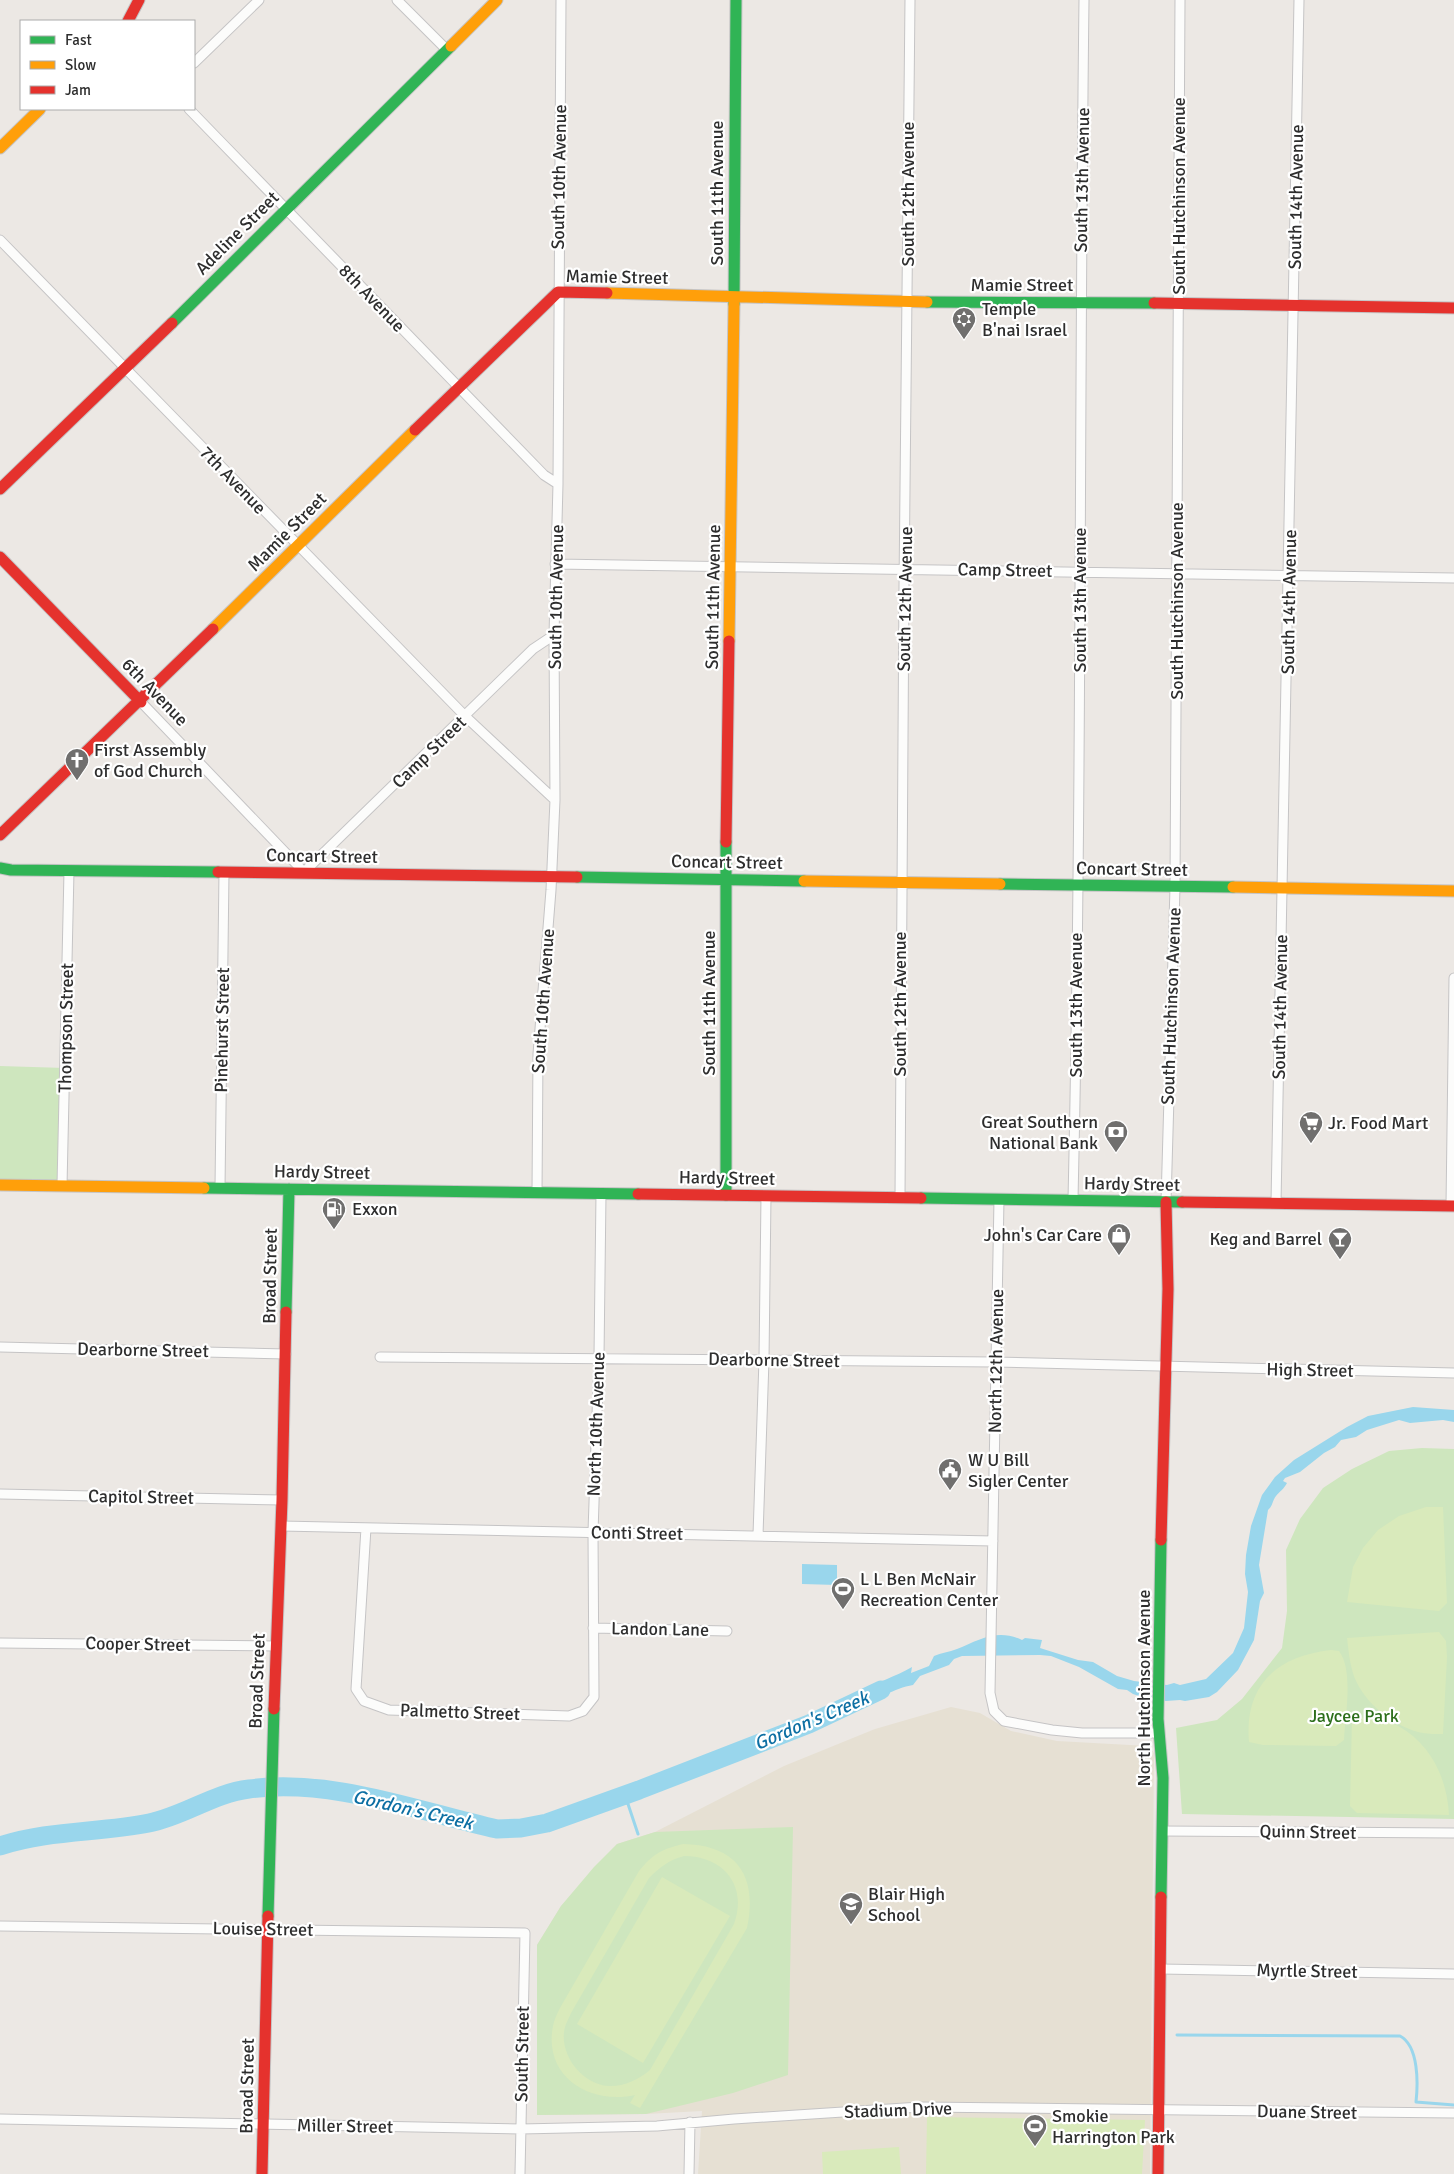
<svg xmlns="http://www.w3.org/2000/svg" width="1454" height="2174" font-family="Signika,sans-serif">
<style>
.education{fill:#e6e0d3}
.green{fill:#cee6be}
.pitch{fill:#d9eabb;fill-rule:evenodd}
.water{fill:#99d6ec}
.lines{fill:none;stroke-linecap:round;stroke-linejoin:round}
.stream{stroke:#99d6ec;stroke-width:3}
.river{stroke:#99d6ec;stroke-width:19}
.street-casing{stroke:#c5c4c5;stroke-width:11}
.fast-casing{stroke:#c5c4c5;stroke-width:13}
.slow-casing{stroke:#c5c4c5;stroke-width:13}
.jam-casing{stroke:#c5c4c5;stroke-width:13}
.street{stroke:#fcfcfb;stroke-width:9}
.fast{stroke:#30b455;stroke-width:11}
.slow{stroke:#ff9f0a;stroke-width:11}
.jam{stroke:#e5322d;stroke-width:11}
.labels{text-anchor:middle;stroke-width:4.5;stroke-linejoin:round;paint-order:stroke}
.street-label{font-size:18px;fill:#2e2e2e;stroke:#fff}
.poi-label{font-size:18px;fill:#2e2e2e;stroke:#fff;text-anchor:start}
.park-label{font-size:18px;fill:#2c6e1b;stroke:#fff}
.water-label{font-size:19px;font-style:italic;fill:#0d6fa3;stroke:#fff}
</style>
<rect width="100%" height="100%" fill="#ece8e4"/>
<path class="education" d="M951,1707L980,1713L1011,1731L1057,1741L1148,1746L1154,1753L1150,2174H698L702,2111L646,2114L537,2115V1945L561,1906L617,1844L655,1832L784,1766L875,1729Z"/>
<path class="green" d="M0,1066L65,1068L62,1186L0,1185Z
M1422,1448L1454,1449V1819L1182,1814L1176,1728L1217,1720L1242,1699L1282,1648L1287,1611L1286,1550L1300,1519L1323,1488L1352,1469L1389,1451Z
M793,1827L788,2075L733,2093L646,2114L537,2115V1945L561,1906L594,1867L617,1844L655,1832Z"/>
<path class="pitch" d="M1426,1507H1443L1447,1603L1439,1611L1347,1602L1353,1567L1363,1548L1378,1530L1399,1516Z
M1439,1632L1446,1641L1447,1657L1443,1734C1436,1734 1429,1734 1423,1733C1397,1728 1369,1707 1357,1683C1350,1669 1349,1653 1347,1638Z
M1331,1650L1339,1651C1354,1671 1345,1716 1344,1740L1336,1746L1263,1745L1249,1742C1244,1685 1277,1656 1331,1650Z
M1352,1717C1367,1718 1384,1718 1398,1726C1431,1744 1447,1778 1449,1815L1357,1813L1350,1806Z
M683,1844C737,1845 758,1876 747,1928L640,2108L630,2103L635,2095C590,2105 543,2077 553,2026C554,2020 557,2014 560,2008L639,1871C653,1854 662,1849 683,1844ZM684,1856C723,1856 748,1885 734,1924L650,2070C638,2080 623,2087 608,2086C581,2084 558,2053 565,2027C566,2023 569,2018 571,2013L649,1878C660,1867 669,1860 684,1856Z
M662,1877L730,1916L643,2063L577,2024Z
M927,2117L1145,2120L1142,2174H926Z
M899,2147L901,2174H823L822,2152Z"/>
<path class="water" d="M1413,1407L1454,1410V1422L1443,1420L1410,1423L1399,1420L1367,1430L1356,1437L1341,1440L1335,1447L1324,1453L1300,1472L1285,1478L1283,1481L1287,1483C1284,1489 1280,1491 1276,1496C1272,1501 1273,1506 1268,1510L1259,1565L1264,1593L1260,1601L1254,1640L1238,1670L1217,1692L1209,1697L1185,1701L1180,1700L1166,1701L1145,1698L1133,1694L1127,1690L1118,1689L1079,1667L1051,1656L1040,1655L962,1656L954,1659L949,1665L920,1676L913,1685C894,1688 878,1701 858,1701L860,1691C877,1682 895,1677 912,1667L911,1673L929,1666L934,1656C941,1653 949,1652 957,1649C979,1640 997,1628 1022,1640L1025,1638L1042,1640L1040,1648L1078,1660L1093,1662L1117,1676L1134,1681L1167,1685L1174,1683L1180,1685L1206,1679L1233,1653L1244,1628L1248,1592L1245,1574L1246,1555L1251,1526L1262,1495L1275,1477L1294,1460L1347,1427L1368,1416Z
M802,1564L837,1565V1585L802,1584Z"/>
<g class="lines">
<path class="stream" d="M620,1797L628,1804L638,1834
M1177,2035L1400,2036C1419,2046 1418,2084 1416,2102L1454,2105"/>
<path class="river" d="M0,1846C49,1830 99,1833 149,1823C184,1816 214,1793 249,1789C333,1778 417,1811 497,1829L521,1828L547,1823L639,1790L809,1724L881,1690"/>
<g class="street-casing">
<path id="street" d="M397,0L447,50
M194,63L259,0
M189,109L544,475L558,484
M0,240L466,717L555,800
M555,564L1454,578
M141,702L304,872L533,649L554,635
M62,1186L69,871
M220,1188L224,872
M537,1193L538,1054L551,890L555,800L554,635L558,484L561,0
M900,1198C900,799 907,399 910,0
M999,1199L990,1693L994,1711L1004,1721L1052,1730L1082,1733H1159
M1073,1200C1082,800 1079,400 1084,0
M1166,1202L1175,887L1180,0
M1276,1203L1299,0
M1451,1206L1454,978
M0,1347L286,1354
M380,1357L995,1362L1454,1373
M0,1494L282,1500
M281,1526L993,1541
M366,1528L356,1689L364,1701L389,1710L569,1716L583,1711L594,1697L593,1532L599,1357L601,1194
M758,1535L764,1360L766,1196
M593,1628L727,1631
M0,1643L276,1646
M1162,1831L1454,1833
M0,1926L525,1933L520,2174
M1161,1969L1454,1974
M0,2119L521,2129L657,2126L734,2119L920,2107L1454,2113
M689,2174L690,2122"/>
</g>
<g class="fast-casing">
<path id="fast" d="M927,302L1154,303
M734,304L736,0
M172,323L451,46
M726,842V1195
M0,868L11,870L218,872
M577,877L804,881
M1000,884L1233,887
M204,1188L638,1194
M921,1198L1182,1202
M286,1312L289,1189
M1161,1540L1158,1719L1163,1778L1161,1897
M268,1916L274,1709"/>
</g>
<g class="slow-casing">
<path id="slow" d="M451,46L497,0
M0,148L40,109
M607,293L927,302
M213,629L415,430
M729,641L734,304
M804,881L1000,884
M1233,887L1454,891
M0,1185L204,1188"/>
</g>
<g class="jam-casing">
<path id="jam" d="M128,21L139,0
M1154,303L1454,308
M415,430L558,292L607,293
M0,489L172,323
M0,557L141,702
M0,835L213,629
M726,842L729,641
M218,872L577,877
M638,1194L921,1198
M1182,1202L1454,1206
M1161,1540L1168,1289L1166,1202
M274,1709L282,1500L286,1312
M262,2174L268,1916
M1158,2174L1161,1897"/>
</g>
<use href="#street" class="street"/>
<use href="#fast" class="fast"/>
<use href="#slow" class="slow"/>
<use href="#jam" class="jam"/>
</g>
<defs>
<g id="synagogue-pin" transform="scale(1.25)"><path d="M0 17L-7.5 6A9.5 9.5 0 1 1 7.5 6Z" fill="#706f6e" stroke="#fff"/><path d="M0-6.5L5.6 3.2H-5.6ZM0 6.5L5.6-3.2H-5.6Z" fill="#fff"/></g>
<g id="church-pin" transform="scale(1.25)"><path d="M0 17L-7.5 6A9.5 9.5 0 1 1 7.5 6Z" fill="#706f6e" stroke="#fff"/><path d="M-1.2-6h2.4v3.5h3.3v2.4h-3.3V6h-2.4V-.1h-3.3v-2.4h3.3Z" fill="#fff"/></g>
<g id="supermarket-pin" transform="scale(1.25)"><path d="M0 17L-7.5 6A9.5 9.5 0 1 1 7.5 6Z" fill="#706f6e" stroke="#fff"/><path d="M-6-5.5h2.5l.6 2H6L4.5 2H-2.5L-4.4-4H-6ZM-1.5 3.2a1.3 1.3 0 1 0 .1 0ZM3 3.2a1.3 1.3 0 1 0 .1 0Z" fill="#fff"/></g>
<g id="bank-pin" transform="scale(1.25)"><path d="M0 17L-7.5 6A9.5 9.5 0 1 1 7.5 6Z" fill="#706f6e" stroke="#fff"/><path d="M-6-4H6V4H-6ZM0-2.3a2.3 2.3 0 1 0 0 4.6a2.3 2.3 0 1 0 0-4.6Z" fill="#fff"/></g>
<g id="fuel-pin" transform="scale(1.25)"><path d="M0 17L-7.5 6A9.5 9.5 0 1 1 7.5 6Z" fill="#706f6e" stroke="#fff"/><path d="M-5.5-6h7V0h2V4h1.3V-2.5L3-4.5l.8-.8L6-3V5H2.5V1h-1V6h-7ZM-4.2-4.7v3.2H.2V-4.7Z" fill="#fff"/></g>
<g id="shop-pin" transform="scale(1.25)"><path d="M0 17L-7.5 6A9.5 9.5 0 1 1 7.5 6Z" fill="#706f6e" stroke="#fff"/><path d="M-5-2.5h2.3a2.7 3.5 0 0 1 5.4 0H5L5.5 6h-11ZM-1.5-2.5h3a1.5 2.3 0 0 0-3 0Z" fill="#fff"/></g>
<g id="bar-pin" transform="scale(1.25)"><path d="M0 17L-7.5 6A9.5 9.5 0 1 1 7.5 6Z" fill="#706f6e" stroke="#fff"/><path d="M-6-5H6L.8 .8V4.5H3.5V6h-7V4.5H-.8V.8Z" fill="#fff"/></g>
<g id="civic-pin" transform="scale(1.25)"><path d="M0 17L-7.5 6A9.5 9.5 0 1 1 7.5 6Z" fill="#706f6e" stroke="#fff"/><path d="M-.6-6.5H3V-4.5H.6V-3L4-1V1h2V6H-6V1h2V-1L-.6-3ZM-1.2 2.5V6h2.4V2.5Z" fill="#fff"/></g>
<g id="stadium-pin" transform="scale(1.25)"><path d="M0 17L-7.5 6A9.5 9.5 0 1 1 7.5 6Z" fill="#706f6e" stroke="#fff"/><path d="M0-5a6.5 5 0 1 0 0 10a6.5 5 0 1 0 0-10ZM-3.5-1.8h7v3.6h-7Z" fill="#fff"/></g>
<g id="school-pin" transform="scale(1.25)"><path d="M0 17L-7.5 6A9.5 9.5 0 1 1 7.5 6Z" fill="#706f6e" stroke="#fff"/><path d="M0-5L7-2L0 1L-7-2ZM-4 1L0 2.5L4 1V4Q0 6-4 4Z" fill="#fff"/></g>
</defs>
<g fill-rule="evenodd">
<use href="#synagogue-pin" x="964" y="319"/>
<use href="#church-pin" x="77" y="760"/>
<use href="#supermarket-pin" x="1311" y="1123"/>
<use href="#bank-pin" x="1116" y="1132"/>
<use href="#fuel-pin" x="334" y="1209"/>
<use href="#shop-pin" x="1119" y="1235"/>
<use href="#bar-pin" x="1340" y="1239"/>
<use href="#civic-pin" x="950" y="1470"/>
<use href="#stadium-pin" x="843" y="1589"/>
<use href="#school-pin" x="851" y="1904"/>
<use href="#stadium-pin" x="1035" y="2126"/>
</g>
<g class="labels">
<g class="street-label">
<text transform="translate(559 177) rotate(-89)" y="6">South 10th Avenue</text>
<text transform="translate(1082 180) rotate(-89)" y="6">South 13th Avenue</text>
<text transform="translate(717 193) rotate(-90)" y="6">South 11th Avenue</text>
<text transform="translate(908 194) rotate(-90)" y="6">South 12th Avenue</text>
<text transform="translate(1179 196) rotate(-90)" y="6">South Hutchinson Avenue</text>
<text transform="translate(1296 197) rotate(-89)" y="6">South 14th Avenue</text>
<text transform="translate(237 233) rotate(-45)" y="6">Adeline Street</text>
<text transform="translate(617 277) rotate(1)" y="6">Mamie Street</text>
<text x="1022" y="291">Mamie Street</text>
<text transform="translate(372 298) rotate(46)" y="6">8th Avenue</text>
<text transform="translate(233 480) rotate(46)" y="6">7th Avenue</text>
<text transform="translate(287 532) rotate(-45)" y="6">Mamie Street</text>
<text transform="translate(1005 570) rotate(1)" y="6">Camp Street</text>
<text transform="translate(556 597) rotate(-89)" y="6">South 10th Avenue</text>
<text transform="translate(713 597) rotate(-89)" y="6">South 11th Avenue</text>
<text transform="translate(905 599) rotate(-89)" y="6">South 12th Avenue</text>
<text transform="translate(1080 600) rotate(-90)" y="6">South 13th Avenue</text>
<text transform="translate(1177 601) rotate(-90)" y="6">South Hutchinson Avenue</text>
<text transform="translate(1289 602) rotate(-89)" y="6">South 14th Avenue</text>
<text transform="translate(155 692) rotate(46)" y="6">6th Avenue</text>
<text transform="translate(429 752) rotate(-44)" y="6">Camp Street</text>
<text transform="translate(322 856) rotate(1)" y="6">Concart Street</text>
<text transform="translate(727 862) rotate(1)" y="6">Concart Street</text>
<text transform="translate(1132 869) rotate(1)" y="6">Concart Street</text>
<text transform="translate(543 1001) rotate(-86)" y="6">South 10th Avenue</text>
<text transform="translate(709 1003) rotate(-90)" y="6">South 11th Avenue</text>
<text transform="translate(900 1004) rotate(-90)" y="6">South 12th Avenue</text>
<text transform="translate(1076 1005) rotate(-90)" y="6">South 13th Avenue</text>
<text transform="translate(1171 1006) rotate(-88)" y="6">South Hutchinson Avenue</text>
<text transform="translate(1280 1007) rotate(-89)" y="6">South 14th Avenue</text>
<text transform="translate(66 1028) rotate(-89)" y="6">Thompson Street</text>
<text transform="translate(222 1030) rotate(-89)" y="6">Pinehurst Street</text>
<text transform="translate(322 1172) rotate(1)" y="6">Hardy Street</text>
<text transform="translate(727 1178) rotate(1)" y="6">Hardy Street</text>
<text transform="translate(1132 1184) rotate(1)" y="6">Hardy Street</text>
<text transform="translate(270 1276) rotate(-89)" y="6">Broad Street</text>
<text transform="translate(143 1350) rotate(1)" y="6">Dearborne Street</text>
<text transform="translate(774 1360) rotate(1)" y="6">Dearborne Street</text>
<text transform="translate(996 1361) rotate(-89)" y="6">North 12th Avenue</text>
<text transform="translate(1310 1370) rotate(1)" y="6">High Street</text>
<text transform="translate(596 1424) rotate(-88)" y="6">North 10th Avenue</text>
<text transform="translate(141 1497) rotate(1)" y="6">Capitol Street</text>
<text transform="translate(637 1533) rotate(1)" y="6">Conti Street</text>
<text transform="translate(660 1629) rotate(1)" y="6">Landon Lane</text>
<text transform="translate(138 1644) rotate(1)" y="6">Cooper Street</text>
<text transform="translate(257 1681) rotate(-88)" y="6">Broad Street</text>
<text transform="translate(1144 1688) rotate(-90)" y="6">North Hutchinson Avenue</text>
<text transform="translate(460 1712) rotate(2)" y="6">Palmetto Street</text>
<text transform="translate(1308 1832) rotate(1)" y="6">Quinn Street</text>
<text transform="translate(263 1929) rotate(1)" y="6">Louise Street</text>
<text transform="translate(1307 1971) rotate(1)" y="6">Myrtle Street</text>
<text transform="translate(522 2054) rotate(-89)" y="6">South Street</text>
<text transform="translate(247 2086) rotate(-89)" y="6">Broad Street</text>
<text transform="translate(898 2110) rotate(-2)" y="6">Stadium Drive</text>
<text transform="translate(1307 2112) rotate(1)" y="6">Duane Street</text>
<text transform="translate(345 2126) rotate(1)" y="6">Miller Street</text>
</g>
<g class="poi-label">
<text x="982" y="315">Temple<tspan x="982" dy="21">B'nai Israel</tspan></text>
<text x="94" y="756">First Assembly<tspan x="94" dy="21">of God Church</tspan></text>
<text x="1098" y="1128" text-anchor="end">Great Southern<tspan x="1098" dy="21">National Bank</tspan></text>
<text x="1328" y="1129">Jr. Food Mart</text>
<text x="352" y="1215">Exxon</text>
<text x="1102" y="1241" text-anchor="end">John's Car Care</text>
<text x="1322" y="1245" text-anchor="end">Keg and Barrel</text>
<text x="968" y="1466">W U Bill<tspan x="968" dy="21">Sigler Center</tspan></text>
<text x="860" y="1585">L L Ben McNair<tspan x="860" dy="21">Recreation Center</tspan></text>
<text x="868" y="1900">Blair High<tspan x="868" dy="21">School</tspan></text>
<text x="1052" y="2122">Smokie<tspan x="1052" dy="21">Harrington Park</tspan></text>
</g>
<g class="park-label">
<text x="1354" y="1722">Jaycee Park</text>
</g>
<g class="water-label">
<text transform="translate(811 1720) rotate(-23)" y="7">Gordon's Creek</text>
<text transform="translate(413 1809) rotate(13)" y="7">Gordon's Creek</text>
</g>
</g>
<rect x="20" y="20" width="175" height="90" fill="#ffffff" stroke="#ababab"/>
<rect x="30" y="36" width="25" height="8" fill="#30b455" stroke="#ababab"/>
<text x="65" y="45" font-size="15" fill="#2e2e2e">Fast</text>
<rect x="30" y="61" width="25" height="8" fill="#ff9f0a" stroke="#ababab"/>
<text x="65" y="70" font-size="15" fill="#2e2e2e">Slow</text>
<rect x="30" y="86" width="25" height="8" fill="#e5322d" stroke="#ababab"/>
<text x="65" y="95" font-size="15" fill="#2e2e2e">Jam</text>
</svg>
